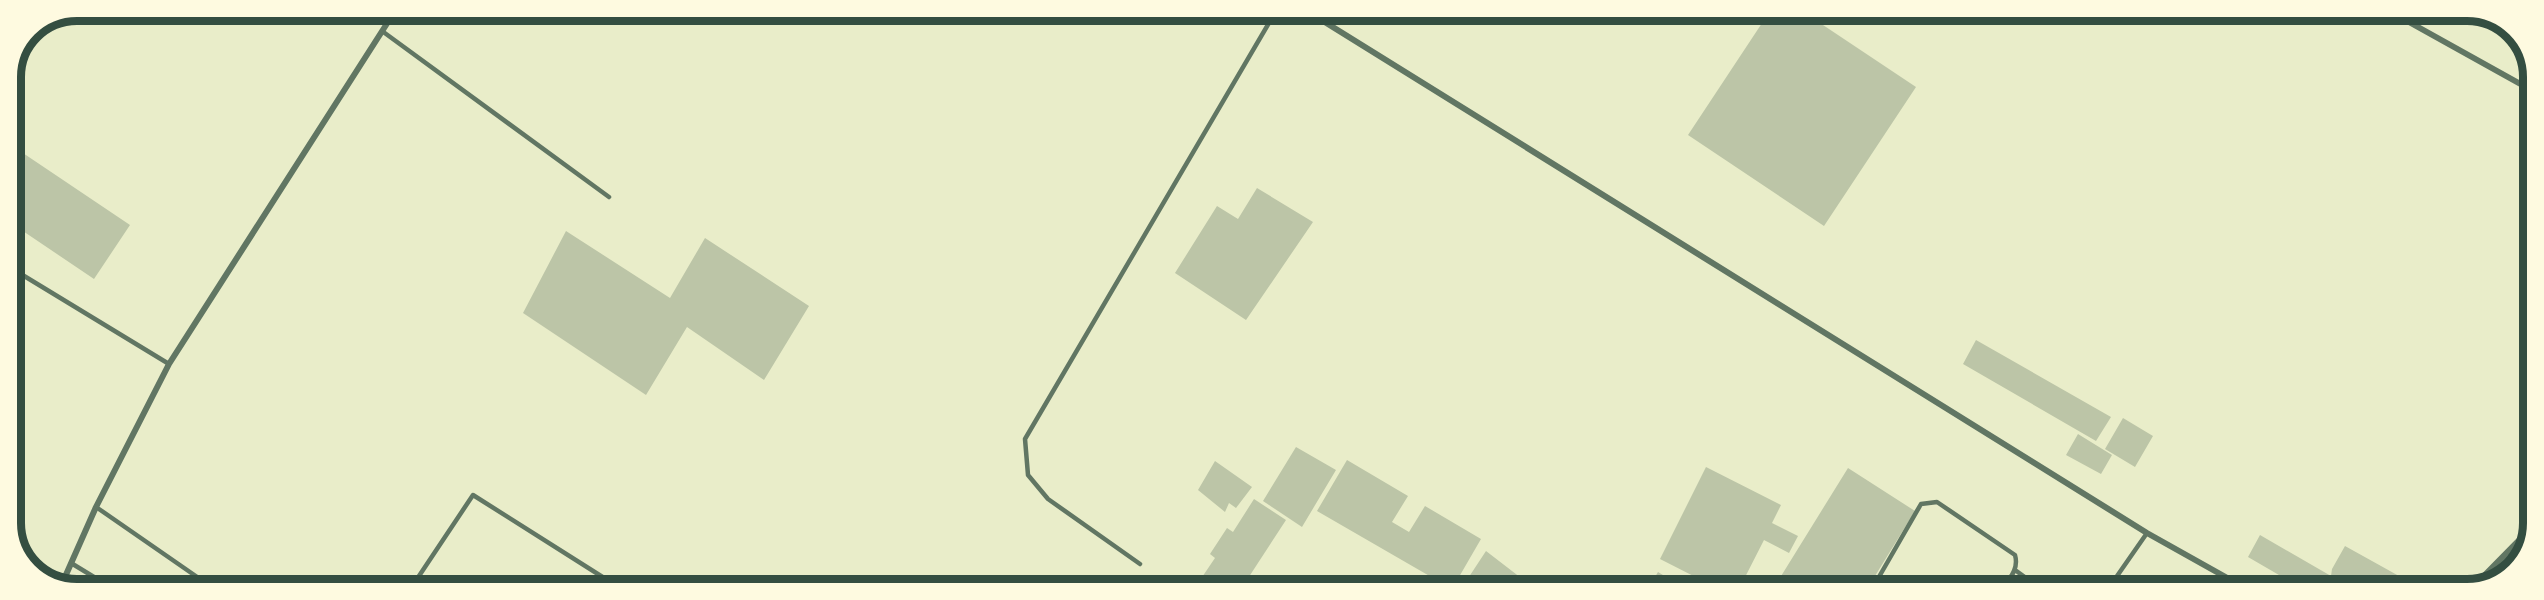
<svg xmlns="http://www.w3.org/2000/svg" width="2544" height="600" font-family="Montserrat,sans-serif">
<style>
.building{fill:#bcc5a7}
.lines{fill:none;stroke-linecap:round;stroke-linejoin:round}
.service{stroke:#617663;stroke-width:4.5}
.minor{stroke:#617663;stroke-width:6}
.rim{fill:none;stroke:#344e41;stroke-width:8}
</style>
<rect width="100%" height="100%" fill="#e9edc9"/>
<path class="building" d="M1770,11H1802L1916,87L1824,226L1688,135Z
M11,145L130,225L94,279L11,223Z
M1257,188L1313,222L1246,320L1175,273L1217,206L1238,219Z
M566,231L670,298L705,238L809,306L764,380L687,327L646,395L523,313Z
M1976,340L2111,417L2096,441L1963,364Z
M2123,418L2153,436L2135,467L2105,449Z
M2078,434L2112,455L2101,474L2066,455Z
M1296,447L1336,470L1302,527L1263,501Z
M1347,460L1408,496L1392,522L1409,532L1425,506L1481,539L1452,589L1317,511Z
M1215,461L1252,487L1236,508L1229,503L1225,512L1198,490Z
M1706,467L1781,505L1772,523L1798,536L1789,553L1764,540L1739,589H1719L1660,559Z
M1848,468L1915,511L1867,589H1773Z
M1254,499L1286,520L1241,589H1194L1215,558L1210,554L1227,528L1233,532Z
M2260,535L2331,576L2332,569L2345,546L2399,576L2391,589H2303L2248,557Z
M1486,551L1525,581L1519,589H1461Z
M1658,572L1686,589H1648Z"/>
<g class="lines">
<path class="service" d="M382,31L609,197
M11,268L169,364
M96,507L213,588
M71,563L112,588
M1140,564L1048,499L1028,475L1025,439L1276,11
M2015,570L2041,589
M411,588L473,495L620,588
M1872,589L1921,504L1937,502L2015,555C2019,569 2010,578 2002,589
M2108,589L2147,533"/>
<path class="minor" d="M1307,11L2147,533L2247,589
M2391,12L2533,91
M61,586L96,507L169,364L395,11
M2472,588L2532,527"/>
</g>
<path d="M0 0H2544V600H0ZM77 21H2467A56 56 0 0 1 2523 77V523A56 56 0 0 1 2467 579H77A56 56 0 0 1 21 523V77A56 56 0 0 1 77 21Z" fill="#fefae0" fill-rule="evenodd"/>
<path class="rim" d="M77 21H2467A56 56 0 0 1 2523 77V523A56 56 0 0 1 2467 579H77A56 56 0 0 1 21 523V77A56 56 0 0 1 77 21Z"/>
</svg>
